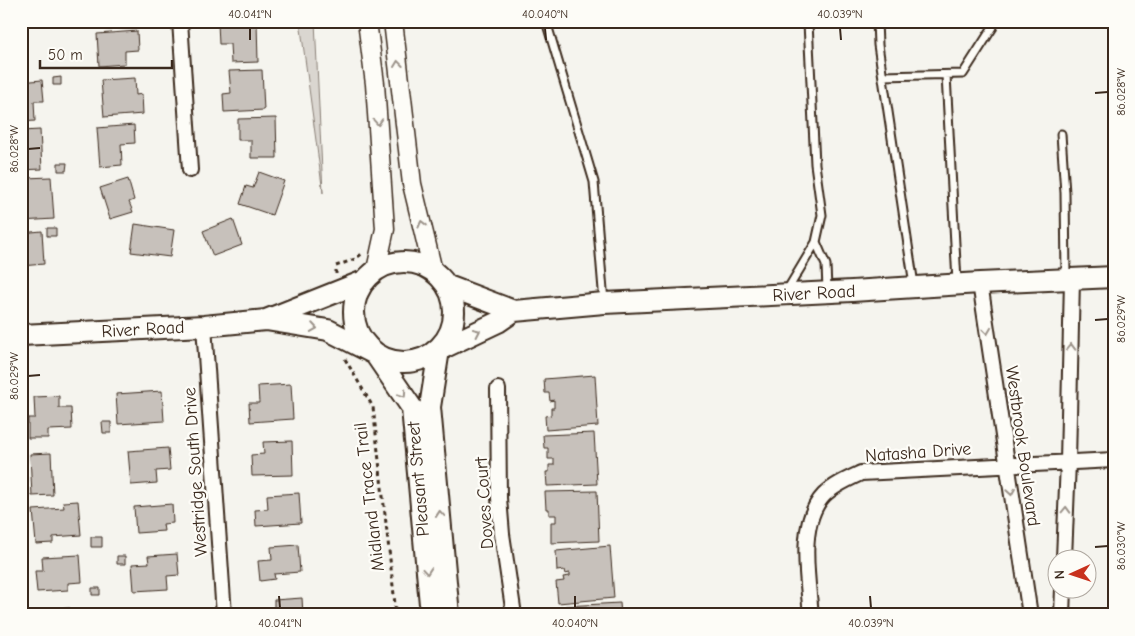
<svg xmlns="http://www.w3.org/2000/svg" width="1135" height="636" font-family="'Comic Neue',sans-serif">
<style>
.green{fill:#dad6d0;stroke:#8a8077}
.building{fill:#c7c1bb;stroke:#3b2a1e}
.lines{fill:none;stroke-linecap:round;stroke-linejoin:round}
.service-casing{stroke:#3b2a1e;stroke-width:11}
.minor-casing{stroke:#3b2a1e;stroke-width:18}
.tertiary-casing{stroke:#3b2a1e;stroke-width:21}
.secondary-casing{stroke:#3b2a1e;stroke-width:24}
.path{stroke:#3b2a1e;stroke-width:3;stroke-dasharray:4 4;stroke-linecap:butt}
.service{stroke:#fdfcf7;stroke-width:7}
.minor{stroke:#fdfcf7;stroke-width:14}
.tertiary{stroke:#fdfcf7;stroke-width:18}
.secondary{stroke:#fdfcf7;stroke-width:20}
.oneway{stroke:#9c938a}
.ticks{fill:none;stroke:#3b2a1e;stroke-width:2}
.labels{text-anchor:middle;stroke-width:4.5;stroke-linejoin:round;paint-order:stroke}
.street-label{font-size:18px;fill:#3b2a1e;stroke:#fdfcf7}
.neatline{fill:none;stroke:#3b2a1e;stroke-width:2}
.ticks-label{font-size:12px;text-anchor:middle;fill:#3b2a1e}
</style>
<rect width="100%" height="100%" fill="#f5f4ee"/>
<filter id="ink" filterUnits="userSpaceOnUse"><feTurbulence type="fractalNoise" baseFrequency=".02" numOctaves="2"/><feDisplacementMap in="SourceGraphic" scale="10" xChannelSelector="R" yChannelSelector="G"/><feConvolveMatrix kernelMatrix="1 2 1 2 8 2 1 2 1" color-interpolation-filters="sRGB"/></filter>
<g filter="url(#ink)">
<path class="green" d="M300,21H315L323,193Z"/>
<path class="building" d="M257,22L258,62L231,63L230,44H219L218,23Z
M137,31L138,50L125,51V64L99,66L97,34Z
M262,70L264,110L224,112L223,94L231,93L229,71Z
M61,77V85H53V78Z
M135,78L136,95L142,94L143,114L104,117L101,80Z
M42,80L44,101H34L35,121L21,122V82Z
M276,118L277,158H251V140H238V119Z
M134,125L135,143L121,144L122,165L100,167L97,128Z
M40,130L42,169L21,170V131Z
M58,163H67L66,171H58Z
M259,172L284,181L272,215L240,204L246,186L253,188Z
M51,177L54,219L21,221V201H27L25,178Z
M128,179L134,200L129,202L133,212L110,219L100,188Z
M233,219L242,245L213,256L203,231Z
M135,224L174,230L170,257L131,252Z
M47,228H56V236H47Z
M42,231L44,264L21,266V233Z
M595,375L598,426L546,430L545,416L551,415V408H554V400L550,401L549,393H545L544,379Z
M291,384L293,419L250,422L249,403H259L258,386Z
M162,391L164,421L118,424L116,394Z
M59,396V408H71L72,429L48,430V438H28V418H35L34,397Z
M102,422H111V433H103Z
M594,433L597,484L547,486L546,472H549V465H554V459H548V448H544L543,435Z
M292,441L293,475L252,476L251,455L264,454L263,442Z
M168,448L170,470L156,471L157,483L131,485L128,451Z
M51,453L53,495L32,496L30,454Z
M597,491L599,541L551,543V522H556V515H549V509H546L545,492Z
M299,493L301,523L256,526L255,510L268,509L267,495Z
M78,501L81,535L53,537V543L36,544L33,510L64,508L63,502Z
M172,504L173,523L163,524L164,531L136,533L134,507Z
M91,537H102V547H91Z
M298,545L300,572L274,574L275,579L260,581L258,561L272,560L271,547Z
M610,546L614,598L558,603L556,582L564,581L563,577L570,576V573L565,574L564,570L557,571L556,551Z
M177,554L179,575L167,576L168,589L134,591L132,564L149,563L148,556Z
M80,555L82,582L68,583V590L37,592L35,571H43L42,557Z
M117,556H125V564H117Z
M92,588H100V595H92Z
M302,598L303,615H262V613L274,612V600Z
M620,603L621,615H565V606Z
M70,608V615H39V610Z
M180,610V615H141V613Z"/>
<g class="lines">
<g class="service-casing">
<path id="service" d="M546,21L594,182L604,302
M877,21L878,45L914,285
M946,75L957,282
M883,76L963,74L993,27V21
M1061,134L1065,193L1066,276
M816,242L826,265L827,289
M786,292L816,242L822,215L815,164L808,23L807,21"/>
</g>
<g class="minor-casing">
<path id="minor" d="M180,21L190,170
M980,283L1030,615
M204,326L224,615
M498,389L499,498L502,534L514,615
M1064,558L1068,462L1072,279
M811,615C808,579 797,523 824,495C834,485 848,479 861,473L1114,460
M1062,615L1063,588"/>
</g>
<g class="tertiary-casing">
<path id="tertiary" d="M367,21L375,84L385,229L376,270
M393,21L412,184L433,271"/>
</g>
<g class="secondary-casing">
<path id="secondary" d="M354 312a50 50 0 1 1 100 0a50 50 0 1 1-100 0Z
M448,286L514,311L604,303L852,291L980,283L1114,277
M266,320L364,281
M21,335L204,326L266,320L328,330L375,354L412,408L431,615
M449,615L430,407L439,350L498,322L514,311"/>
</g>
<path class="path" d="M336,274V266L355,259L363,253
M345,359L373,407L394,595L396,615"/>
<use href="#service" class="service"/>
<use href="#minor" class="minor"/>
<use href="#tertiary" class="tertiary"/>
<use href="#secondary" class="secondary"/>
</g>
<defs><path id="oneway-chevron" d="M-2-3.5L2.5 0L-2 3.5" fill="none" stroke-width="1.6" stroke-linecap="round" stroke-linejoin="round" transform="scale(1.25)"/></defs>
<g class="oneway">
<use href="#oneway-chevron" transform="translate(398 64) rotate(-97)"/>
<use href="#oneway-chevron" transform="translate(378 122) rotate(86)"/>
<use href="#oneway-chevron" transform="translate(422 224) rotate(-104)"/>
<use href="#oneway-chevron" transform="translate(314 328) rotate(9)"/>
<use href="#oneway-chevron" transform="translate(987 331) rotate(82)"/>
<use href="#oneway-chevron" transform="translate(477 332) rotate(-25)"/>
<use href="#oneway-chevron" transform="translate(1071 347) rotate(-89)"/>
<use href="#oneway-chevron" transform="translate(403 394) rotate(56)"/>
<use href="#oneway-chevron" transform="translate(1011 492) rotate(81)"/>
<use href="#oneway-chevron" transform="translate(1066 510) rotate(-88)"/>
<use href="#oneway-chevron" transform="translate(440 514) rotate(-95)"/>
<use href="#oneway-chevron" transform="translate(427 571) rotate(85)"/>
</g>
</g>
<path class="ticks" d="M250,28V40M545,28L546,40M840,28L841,40M1095,93L1108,92M28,149L40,148M1095,320L1108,319M28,376L40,375M1095,547L1108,546M279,596L280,608M575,596V608M870,596L871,608"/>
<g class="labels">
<g class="street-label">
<text transform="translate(814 293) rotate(-3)" y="6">River Road</text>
<text transform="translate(143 329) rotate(-3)" y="6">River Road</text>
<text transform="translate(1023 446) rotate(82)" y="6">Westbrook Boulevard</text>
<text transform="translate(918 452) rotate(-4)" y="6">Natasha Drive</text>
<text transform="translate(195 472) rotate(-94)" y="6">Westridge South Drive</text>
<text transform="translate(418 479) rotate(-95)" y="6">Pleasant Street</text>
<text transform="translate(369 497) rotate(-97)" y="6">Midland Trace Trail</text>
<text transform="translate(484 503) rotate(-94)" y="6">Doves Court</text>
</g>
</g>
<rect width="1135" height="636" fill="none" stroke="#fdfcf7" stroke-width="55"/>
<g transform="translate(1072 574) rotate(267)"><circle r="24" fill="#fdfcf7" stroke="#afa8a0"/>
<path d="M0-4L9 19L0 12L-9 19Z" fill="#c8321e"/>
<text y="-8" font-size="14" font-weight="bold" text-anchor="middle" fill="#3b2a1e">N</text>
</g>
<path d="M40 60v8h132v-8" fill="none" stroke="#3b2a1e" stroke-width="2.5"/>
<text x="48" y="60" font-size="15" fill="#3b2a1e" stroke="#fdfcf7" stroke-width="4" paint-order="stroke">50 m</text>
<rect x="28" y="28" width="1080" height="580" class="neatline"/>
<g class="ticks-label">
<text x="250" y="18">40.041°N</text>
<text x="545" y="18">40.040°N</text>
<text x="840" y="18">40.039°N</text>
<text transform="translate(1121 92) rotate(-90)" y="4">86.028°W</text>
<text transform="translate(14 149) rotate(-90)" y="4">86.028°W</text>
<text transform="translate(1121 319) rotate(-90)" y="4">86.029°W</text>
<text transform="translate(14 376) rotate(-90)" y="4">86.029°W</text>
<text transform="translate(1121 546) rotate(-90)" y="4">86.030°W</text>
<text x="280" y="627">40.041°N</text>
<text x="575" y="627">40.040°N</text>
<text x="871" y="627">40.039°N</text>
</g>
</svg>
